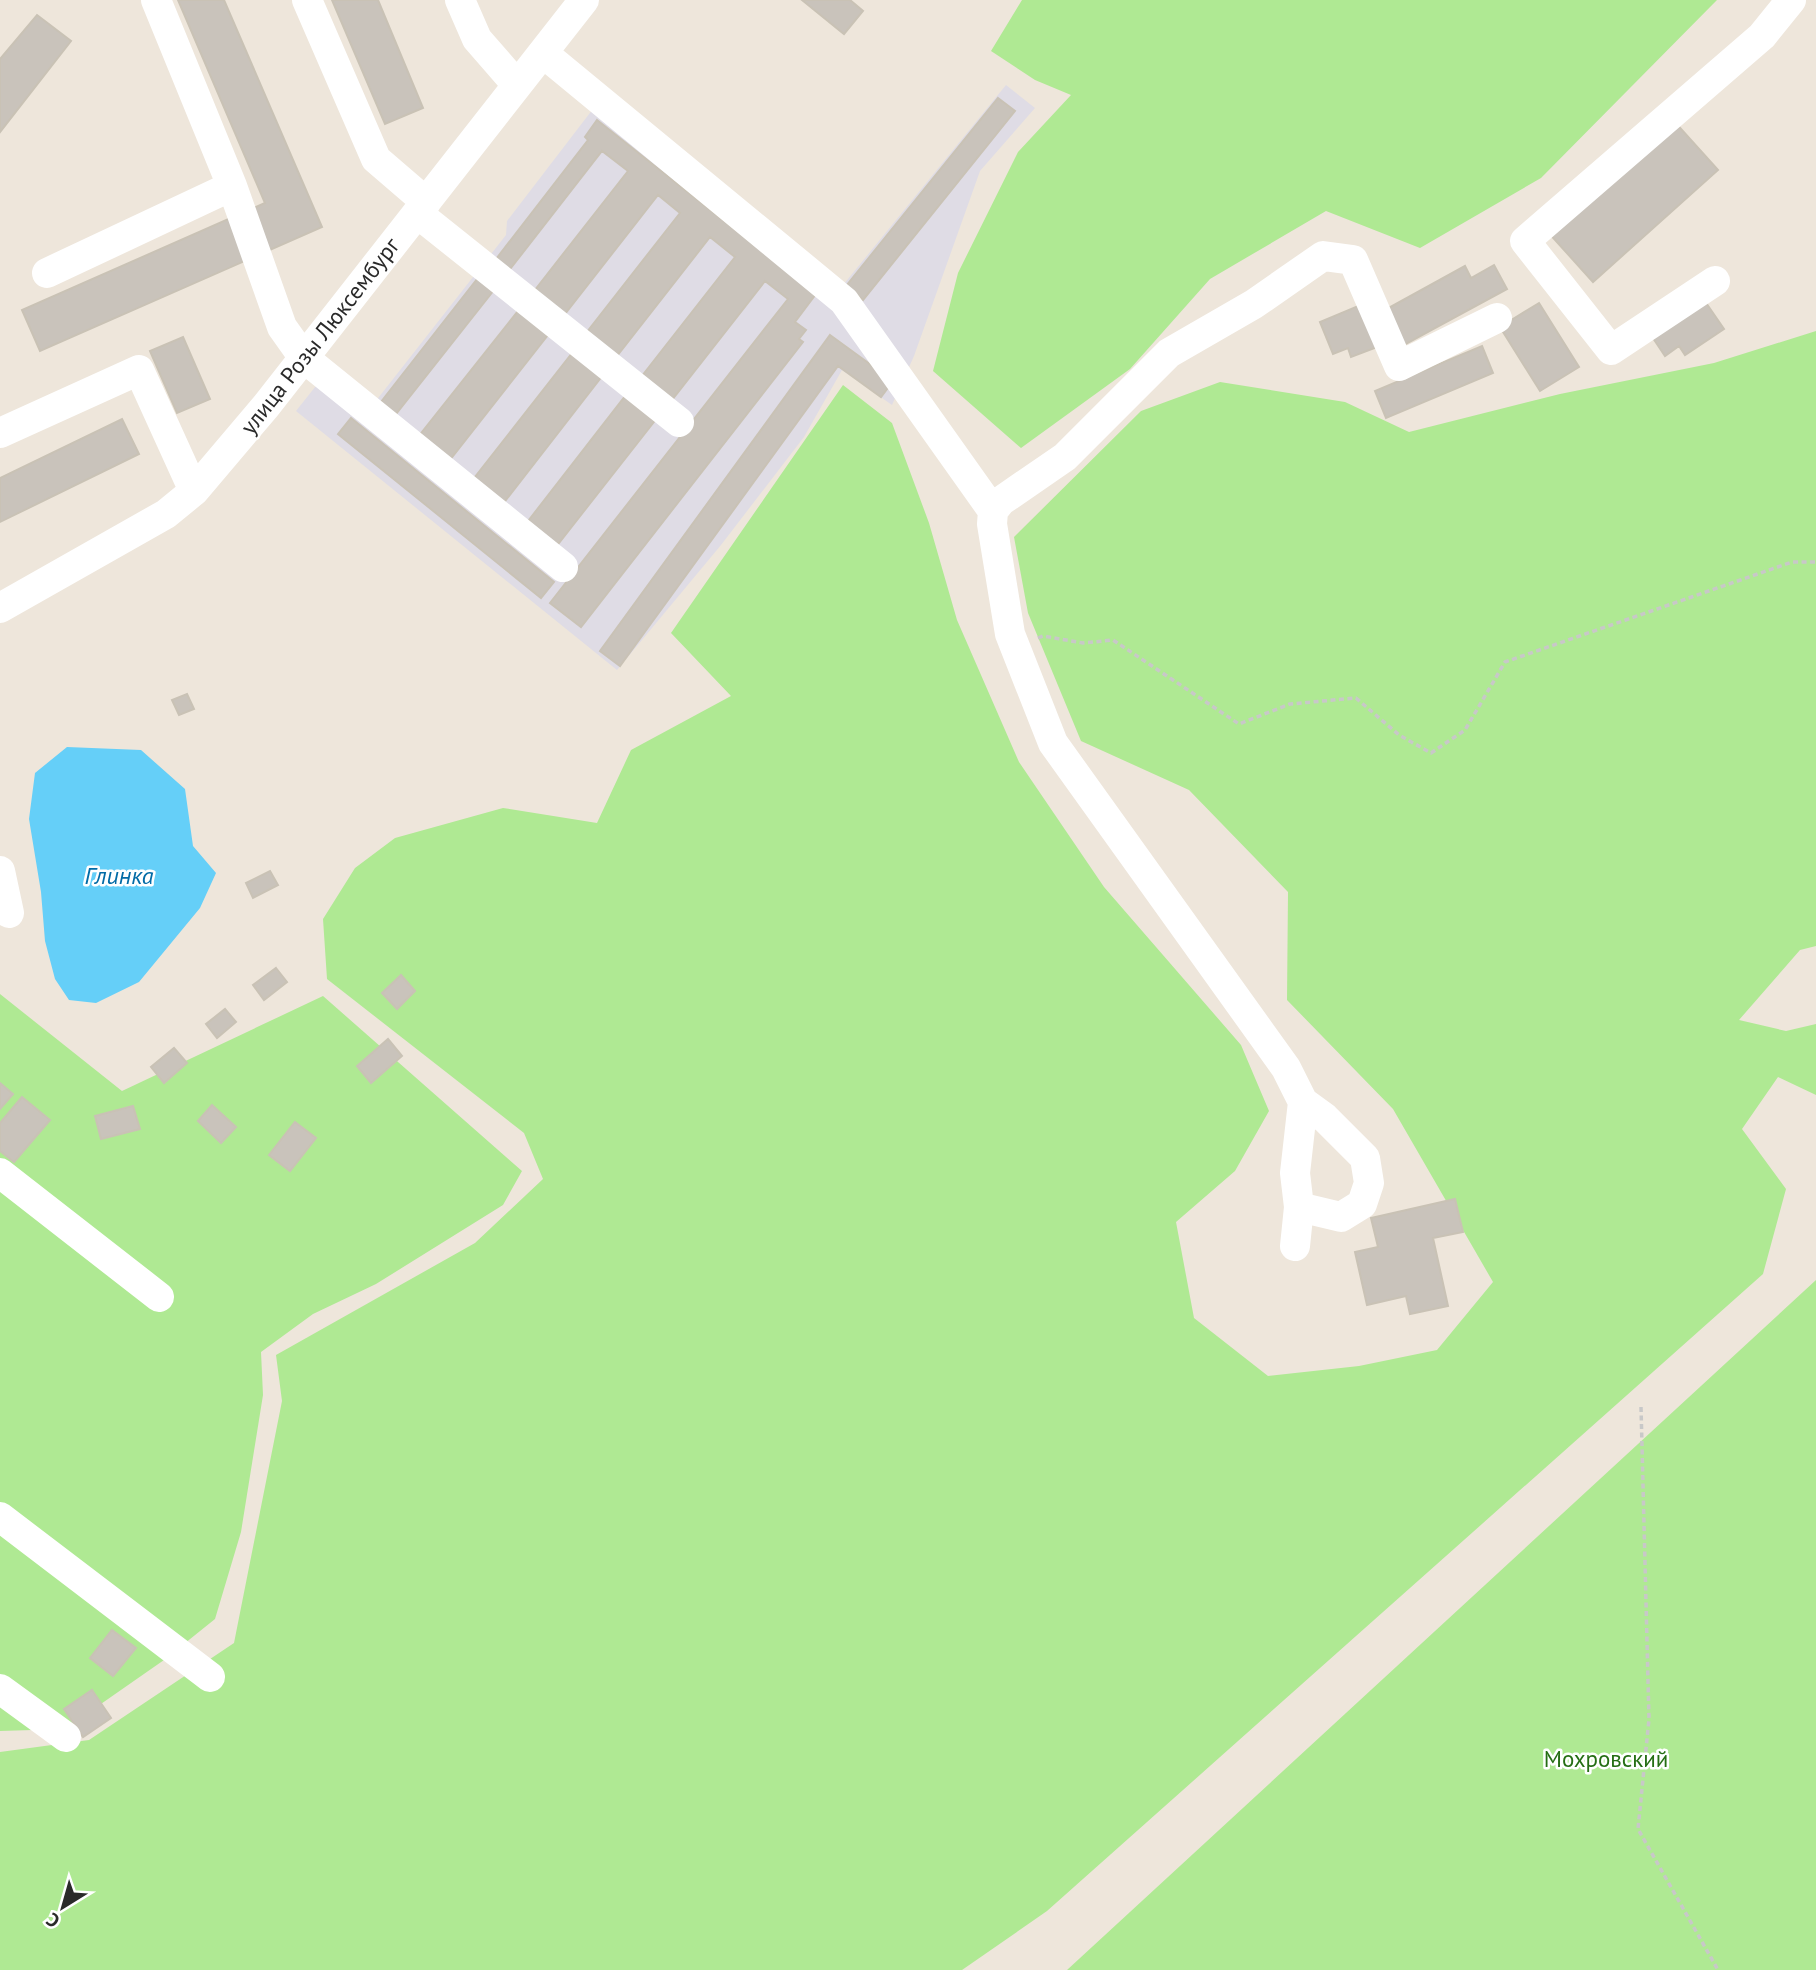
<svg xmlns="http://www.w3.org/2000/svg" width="1816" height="1970" font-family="'PT Sans',sans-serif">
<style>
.industrial{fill:#dfdce5}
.green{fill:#afe993}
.water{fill:#65cff8}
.building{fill:#c9c3bb;stroke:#c9c2b5;stroke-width:2}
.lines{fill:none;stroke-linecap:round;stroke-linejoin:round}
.path{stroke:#c8c8c8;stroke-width:3.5;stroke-dasharray:5 3.5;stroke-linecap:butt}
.minor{stroke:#fff;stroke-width:30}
.labels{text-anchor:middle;stroke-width:5;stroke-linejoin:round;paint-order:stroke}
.street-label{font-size:23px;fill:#2a2a2a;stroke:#fff}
.park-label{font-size:23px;fill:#256e14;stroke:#fff}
.water-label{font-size:24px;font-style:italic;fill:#026ba6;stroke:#fff}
</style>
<rect width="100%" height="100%" fill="#eee6db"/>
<path class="industrial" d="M1006,85L1035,108L980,171L914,356L892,405L842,370L804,437L721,545L617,670L296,411L331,367L375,402L506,235L507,221L596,105L839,290Z"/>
<path class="green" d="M1022,0H1717L1541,178L1420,248L1326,211L1210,279L1130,369L1021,448L933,371L958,273L1018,152L1071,95L1035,80L991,51Z
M1816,331V946L1800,950L1739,1020L1786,1031L1816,1024V1095L1778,1077L1742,1129L1786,1189L1763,1274L1047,1911L962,1970H0V1752L89,1740L234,1643L282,1401L276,1355L475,1243L543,1179L524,1133L327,979L323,919L355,868L395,838L503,808L597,823L631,750L731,696L671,633L843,385L892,423L929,523L957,620L1019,762L1104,887L1241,1045L1269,1111L1235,1171L1176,1222L1194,1318L1268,1376L1359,1366L1437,1350L1493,1282L1393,1109L1287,1000L1288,892L1189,790L1081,741L1028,613L1014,537L1141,411L1220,382L1345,402L1409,432L1560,394L1714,363Z
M0,994L122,1091L323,996L522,1171L503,1205L376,1284L313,1314L261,1352L263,1395L241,1532L215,1619L164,1660L65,1729L0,1731Z
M1816,1280V1970H1067Z"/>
<path class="water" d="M67,747L141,750L185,789L193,846L216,873L200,908L139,982L96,1003L69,1000L55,979L45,941L41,892L29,819L35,773Z"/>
<path class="building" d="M178,0H224L322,227L40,351L22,310L265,203Z
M332,0H378L423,108L385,124Z
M802,0H850L863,11L844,34Z
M37,15L71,41L0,132V59Z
M998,98L1015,111L863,300L846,286Z
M1672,119L1718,170L1593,282L1547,231Z
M597,120L816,294L795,322L806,330L799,339L803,342L581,627L550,603L788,299L765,281L668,405L638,381L735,257L710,237L613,361L583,337L680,213L658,195L561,319L531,295L628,171L602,151L507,273L493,263L588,140L585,137Z
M1494,265L1507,289L1404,345L1385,310L1465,266L1471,278Z
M478,278L494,290L392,419L377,407Z
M1702,297L1724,329L1685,355L1679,346L1665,356L1649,332Z
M1539,303L1579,367L1540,391L1500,327Z
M1363,304L1380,346L1351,357L1348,348L1333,354L1320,322Z
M518,311L548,335L449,461L418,437Z
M830,335L893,381L881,397L838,366L620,666L600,651Z
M183,337L210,399L177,413L150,351Z
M1482,346L1493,373L1386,418L1375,391Z
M573,352L603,375L502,505L471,482Z
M626,395L657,418L555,548L525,525Z
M351,418L554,582L541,598L338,434Z
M122,419L139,454L0,522V478Z
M187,694L194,709L179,715L172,700Z
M270,871L278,885L253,898L246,883Z
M276,968L287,982L264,1000L253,985Z
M401,975L415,991L397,1009L382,993Z
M225,1009L236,1022L217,1038L206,1024Z
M388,1039L402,1056L371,1083L357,1066Z
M174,1048L187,1063L164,1083L151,1067Z
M0,1083L13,1094L0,1109Z
M22,1097L50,1120L14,1162L0,1151V1123Z
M212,1105L236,1127L221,1143L198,1121Z
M133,1106L140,1129L101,1139L95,1116Z
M295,1122L316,1138L290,1171L269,1155Z
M1455,1199L1463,1232L1433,1238L1448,1306L1410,1314L1406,1296L1367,1305L1355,1252L1378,1247L1371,1218Z
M112,1630L136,1648L113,1676L90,1658Z
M92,1690L111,1718L83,1737L64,1709Z"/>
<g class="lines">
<path class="path" d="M1038,638L1043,636L1083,643L1113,640L1239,724L1290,704L1356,698L1399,735L1431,753L1465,730L1505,662L1792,562H1816
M1641,1407L1649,1719L1638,1829L1718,1970"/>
<path class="minor" d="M307,0L376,159L426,202
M460,0L477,39L517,85
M543,53L844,301L993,511
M232,186L282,327L304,358L563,567
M417,213L679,422
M47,273L232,186L156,0
M1715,281L1611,350L1525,241L1762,36L1791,0
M0,433L139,370L194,491
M0,608L166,514L194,491L266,406L584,0
M0,871L9,913
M0,1173L159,1297
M1299,1207L1341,1217L1362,1204L1369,1183L1365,1158L1325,1118L1303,1102
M1295,1246L1299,1207L1295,1173L1303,1102L1286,1068L1053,743L1010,634L992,524L993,511L1001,501L1065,457L1169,353L1254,304L1323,256L1353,260L1399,366L1497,318
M0,1517L210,1677
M0,1689L66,1737"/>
</g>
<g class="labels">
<g class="street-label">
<text transform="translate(320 336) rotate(-52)" y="8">улица Розы Люксембург</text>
</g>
<g class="park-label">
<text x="1606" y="1767">Мохровский</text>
</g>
<g class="water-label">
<text x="119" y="884">Глинка</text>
</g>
</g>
<g transform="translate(63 1907) rotate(217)" stroke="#ffffff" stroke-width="5" paint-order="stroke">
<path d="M0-5L12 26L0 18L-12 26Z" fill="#2a2a2a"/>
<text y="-10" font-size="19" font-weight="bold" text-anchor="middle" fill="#2a2a2a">С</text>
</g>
</svg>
